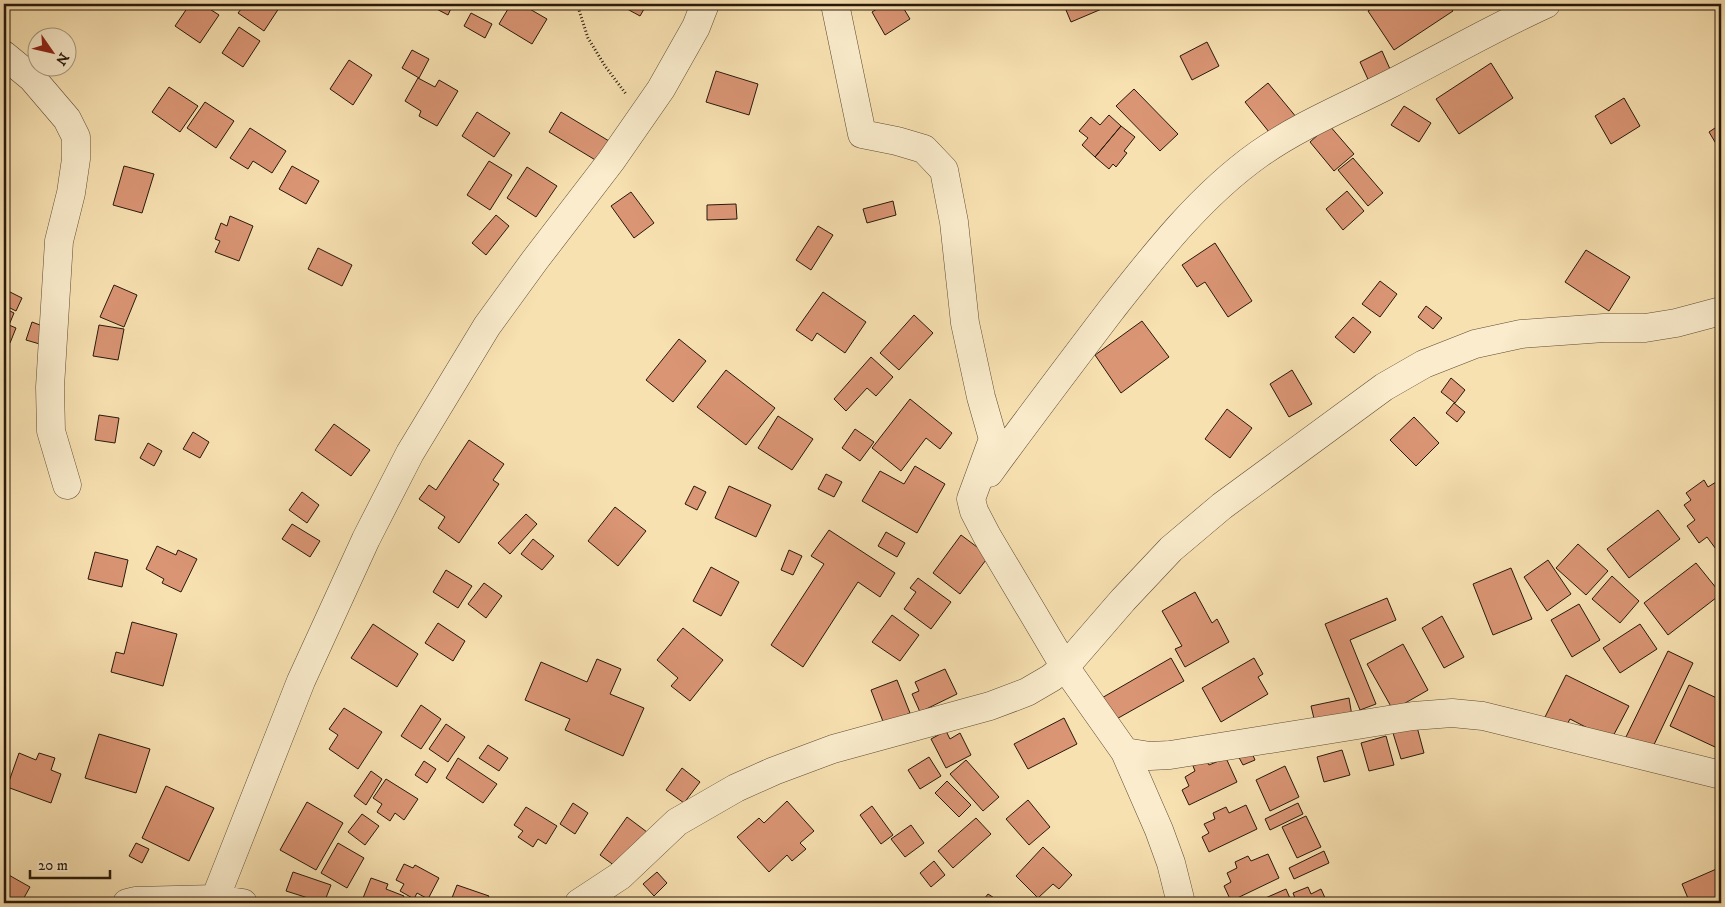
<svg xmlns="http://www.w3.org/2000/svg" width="1725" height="907" font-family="'IM FELL DW Pica',serif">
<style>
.building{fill:#da9574;stroke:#28190b}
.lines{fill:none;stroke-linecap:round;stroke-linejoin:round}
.minor-casing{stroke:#5c4b34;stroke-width:29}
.path{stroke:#28190b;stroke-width:3;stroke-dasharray:1 2.5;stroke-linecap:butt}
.minor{stroke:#faeccc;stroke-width:28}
</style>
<rect width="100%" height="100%" fill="#f8e1b1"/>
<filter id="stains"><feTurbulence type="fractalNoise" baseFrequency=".004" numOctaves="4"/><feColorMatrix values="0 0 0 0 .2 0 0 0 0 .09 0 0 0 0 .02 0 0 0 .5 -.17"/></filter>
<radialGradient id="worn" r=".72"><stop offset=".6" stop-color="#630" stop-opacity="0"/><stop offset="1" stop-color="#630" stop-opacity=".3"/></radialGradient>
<path class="building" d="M190,4H202L219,15L200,43L175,26Z
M245,4H279L281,5L264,31L238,13Z
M427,4H453L448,15Z
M511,4H521L547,19L532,44L499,24Z
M618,4H647L640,16Z
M885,4H901L910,19L885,35L872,12Z
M1081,4H1102L1104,8L1071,22L1066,10Z
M1379,4H1448L1453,11L1394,50L1368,11Z
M471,13L492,24L485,38L464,26Z
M239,27L260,41L243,67L222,53Z
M1207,42L1219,66L1192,80L1180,56Z
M412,50L429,59L419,78L402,68Z
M1382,51L1394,78L1372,88L1360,62Z
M349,60L372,75L353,105L330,89Z
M1491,63L1513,98L1459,134L1436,99Z
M716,71L758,84L749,115L706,102Z
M418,78L435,87L439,80L458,91L437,126L419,116L421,111L405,101Z
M1268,83L1297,118L1273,137L1245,102Z
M169,87L198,106L180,132L152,112Z
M1134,89L1178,134L1160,151L1116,106Z
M1624,98L1640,126L1611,144L1595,116Z
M205,102L234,121L216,148L187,128Z
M1404,106L1431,123L1419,142L1391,125Z
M477,112L510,133L494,157L462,136Z
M561,112L609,141L597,161L549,132Z
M1109,115L1121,126L1095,157L1082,145L1088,138L1079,131L1091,117L1100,125Z
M1721,124V152L1709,132Z
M1329,125L1354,154L1334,171L1310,142Z
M1121,126L1135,137L1124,151L1127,153L1116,167L1113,164L1109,169L1095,157Z
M250,128L286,151L272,173L253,161L248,169L230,158Z
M1353,158L1383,193L1368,206L1338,170Z
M489,161L512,175L490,210L467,195Z
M124,166L154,174L142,213L113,205Z
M292,166L319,181L306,204L279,189Z
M527,167L557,186L536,217L507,198Z
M1347,191L1364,211L1343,230L1326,209Z
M631,192L654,223L634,238L611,206Z
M893,201L896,215L867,223L863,209Z
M736,204L737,219L707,220V205Z
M496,215L509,226L486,255L472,243Z
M230,216L253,226L239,261L215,252L220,241L215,239L221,223L227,226Z
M818,226L833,235L811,270L796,260Z
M1215,243L1252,301L1228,317L1205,282L1197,287L1182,265Z
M318,248L352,265L342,286L308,269Z
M1586,250L1630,277L1609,311L1565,282Z
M1380,281L1397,294L1380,317L1362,304Z
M114,285L137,295L124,327L100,317Z
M4,289L22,298L16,311L4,305Z
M823,292L866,322L845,353L817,333L812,341L796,330Z
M1426,306L1442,318L1433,329L1418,317Z
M4,308L14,313L9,325L16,328L10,343L4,340Z
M914,315L933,333L899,370L880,353Z
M1353,317L1371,332L1354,353L1335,337Z
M1142,321L1169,357L1121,393L1095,355Z
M32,322L48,328L43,345L26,340Z
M99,325L124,329L118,360L93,356Z
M679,339L706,361L673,402L646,380Z
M871,357L893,377L876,396L867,388L846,411L834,399Z
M726,370L775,408L746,445L697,407Z
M1292,370L1312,404L1289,417L1270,384Z
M1451,378L1465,390L1455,403L1441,392Z
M910,399L952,433L940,449L926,438L901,471L872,448Z
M1454,403L1465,412L1457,422L1446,413Z
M1227,409L1252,428L1230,458L1205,439Z
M99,415L119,418L115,443L95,440Z
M778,416L813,439L792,470L758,448Z
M1414,417L1439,443L1416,466L1390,440Z
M334,424L370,450L351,476L315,450Z
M855,429L874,442L860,461L842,448Z
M193,432L209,442L200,458L183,449Z
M469,440L504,464L493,480L499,484L459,543L438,528L445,517L419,499L429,485L436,490Z
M148,443L162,451L154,466L140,458Z
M915,466L945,484L917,533L862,501L880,471L904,484Z
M826,474L842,482L834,497L818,489Z
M1704,480L1708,487L1716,482L1721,489V556L1707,537L1699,543L1687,526L1695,520L1684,505L1691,500L1686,493Z
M694,486L706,492L697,510L685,504Z
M729,486L771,505L756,537L715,518Z
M302,492L319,505L307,523L289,510Z
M615,507L646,531L618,566L588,541Z
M1658,510L1680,539L1629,578L1607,549Z
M526,514L537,524L510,554L498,543Z
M292,524L320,541L310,557L282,539Z
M829,530L895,573L880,597L858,582L803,667L771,645L824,564L811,556Z
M886,532L905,543L897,557L878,546Z
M961,535L989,556L960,594L933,573Z
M533,539L554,556L542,570L521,554Z
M1578,544L1608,571L1586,595L1556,568Z
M157,546L176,555L178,550L197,559L181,592L162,583L164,579L146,569Z
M789,550L802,556L793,575L781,570Z
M95,552L128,560L122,587L88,579Z
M1548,560L1571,594L1547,611L1524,577Z
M1696,563L1721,594L1668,635L1644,603Z
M711,567L739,582L721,616L693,601Z
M1511,568L1532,619L1493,635L1473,584Z
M446,570L472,586L458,608L433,592Z
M1612,576L1639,601L1620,623L1592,599Z
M918,578L951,602L931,629L904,609L916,592L910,588Z
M484,583L502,596L486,618L468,604Z
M1195,592L1212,623L1217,619L1229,642L1185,667L1175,649L1182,646L1162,611Z
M1387,598L1396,620L1350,640L1376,704L1360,710L1325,624Z
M1579,604L1600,640L1572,657L1551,620Z
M892,615L919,635L900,661L872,642Z
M1442,616L1464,657L1444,668L1422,628Z
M132,622L177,634L163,686L111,672L116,652L124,654Z
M438,623L465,641L453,661L425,643Z
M373,624L418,654L397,687L351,658Z
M1640,624L1657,649L1620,673L1603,648Z
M683,628L723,660L690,701L671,686L678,678L657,660Z
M1403,644L1428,690L1393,710L1367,664Z
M1668,651L1693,663L1650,753L1624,741Z
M1171,658L1184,681L1113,721L1100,699Z
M1254,658L1263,674L1258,677L1268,694L1221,722L1202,688Z
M597,659L621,669L610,694L644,708L623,756L565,730L570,719L525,700L541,662L587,682Z
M945,669L957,694L920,712L912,694L919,691L915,682Z
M1566,675L1629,706L1611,740L1570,719L1565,728L1545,717Z
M897,680L910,713L884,724L871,690Z
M1689,685L1721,700V733L1715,747L1670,726Z
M1349,698L1352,716L1315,723L1311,706Z
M421,705L441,719L421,749L401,736Z
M344,708L382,732L358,769L329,749L338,735L329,729Z
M1064,718L1077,744L1028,769L1014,744Z
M446,724L465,737L448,762L429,749Z
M1417,727L1424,753L1401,759L1393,733Z
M946,731L950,739L960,733L971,755L946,768L931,739Z
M99,734L150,749L136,793L85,778Z
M1386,736L1394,765L1369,771L1361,743Z
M488,745L508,758L499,771L479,758Z
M1249,746L1255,760L1243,765L1236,752Z
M1342,750L1350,775L1324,782L1317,757Z
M19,753L36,760L39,753L55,758L51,770L61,774L51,803L7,787Z
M929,757L941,776L920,789L908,770Z
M458,758L497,784L483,803L446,778Z
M1226,758L1237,782L1189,805L1182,790L1189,786L1185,777L1195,771L1193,766L1206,760L1209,765Z
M966,760L999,797L983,811L950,774Z
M424,761L436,769L427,783L415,775Z
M1285,766L1299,797L1270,811L1256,780Z
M682,768L700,782L684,803L666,790Z
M371,771L382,779L366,805L354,796Z
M386,779L418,799L404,820L395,813L390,821L377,812L382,804L373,798Z
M947,781L971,805L959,817L935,793Z
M166,786L214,808L189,861L142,838Z
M1028,800L1050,827L1029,845L1006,819Z
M787,801L814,831L800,843L806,849L792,861L787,855L769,872L737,837L759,818L764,823Z
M307,802L343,823L316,870L280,850Z
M573,803L588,813L575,834L560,824Z
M1298,803L1303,814L1270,830L1265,819Z
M1246,805L1257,829L1209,852L1202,837L1209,833L1204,824L1215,819L1213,813L1226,807L1229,813Z
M872,806L893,835L881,844L860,815Z
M526,807L557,826L546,844L538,839L533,847L518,837L523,831L514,825Z
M362,814L379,826L365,845L348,832Z
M1306,816L1321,847L1297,858L1282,827Z
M627,817L647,832L619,869L600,855Z
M976,818L991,834L953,868L938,851Z
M911,825L924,843L905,857L891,839Z
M136,843L149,849L142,863L129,856Z
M338,843L364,858L347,888L321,873Z
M1043,847L1072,875L1059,889L1053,884L1038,898L1016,876Z
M1324,851L1329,863L1294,879L1289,868Z
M1268,854L1279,878L1231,901L1224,886L1231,882L1227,873L1237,868L1235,862L1248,856L1251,861Z
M934,861L945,875L931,887L920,873Z
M404,864L413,868L415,865L439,878L428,899L417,893L414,899L400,891L404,884L396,880Z
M1721,867V903H1690L1682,884Z
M293,872L331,885L324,903L286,891Z
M657,872L667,883L654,896L643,884Z
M7,874L30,887L21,903H4V878Z
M371,878L388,884L386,889L404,896L401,903H361Z
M457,885L489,896L486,903H450Z
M1308,887L1311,894L1321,889L1326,900L1331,898L1333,903H1297L1293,893Z
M1286,889L1292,903H1254Z
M988,894L1002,903H981Z"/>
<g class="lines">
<g class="minor-casing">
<path id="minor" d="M835,4L862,134L897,141L924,149L944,170L954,222L965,323L981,397L993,439L971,499L974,511L987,536L1065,667L1125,752L1159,830L1171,863L1181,903
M4,55L32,78L67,119L76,137V159L71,193L59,241L50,387L51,431L67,485
M989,473C1029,418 1070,364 1111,310C1155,254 1200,196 1259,154C1300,125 1347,106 1392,83C1443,57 1493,28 1546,4
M1125,752L1150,756L1170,755L1413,716L1452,713L1483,716L1721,775
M215,899L301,681L366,539L410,453L487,326L535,260L611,161L661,89L696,27L705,4
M127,903L135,901L215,899L243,903
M579,903L620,876L677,822L736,788L774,771L833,749L990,706L1027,692L1051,678L1065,667L1123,600L1171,549L1222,506L1384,387L1424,364L1475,344L1521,334L1604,328H1645L1676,323L1721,311"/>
</g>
<path class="path" d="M577,4L588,38L605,66L626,94"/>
<use href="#minor" class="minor"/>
</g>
<rect width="1725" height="907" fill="none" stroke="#f8e1b1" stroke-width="20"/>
<rect x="5" y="5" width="1715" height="897" fill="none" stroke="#28190b" stroke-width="2.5"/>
<rect x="10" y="10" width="1705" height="887" fill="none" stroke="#28190b"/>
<g transform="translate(52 52) rotate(124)"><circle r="24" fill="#faeccc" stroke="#a6987f"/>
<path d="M0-4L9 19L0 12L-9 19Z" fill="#8f2418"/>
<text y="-8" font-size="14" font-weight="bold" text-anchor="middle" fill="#28190b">N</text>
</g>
<path d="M30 870v8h80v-8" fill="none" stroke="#28190b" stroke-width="2.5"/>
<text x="38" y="870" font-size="15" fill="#28190b" stroke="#faeccc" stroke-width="4" paint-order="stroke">20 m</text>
<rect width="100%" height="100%" filter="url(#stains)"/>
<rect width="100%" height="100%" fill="url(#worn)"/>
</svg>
